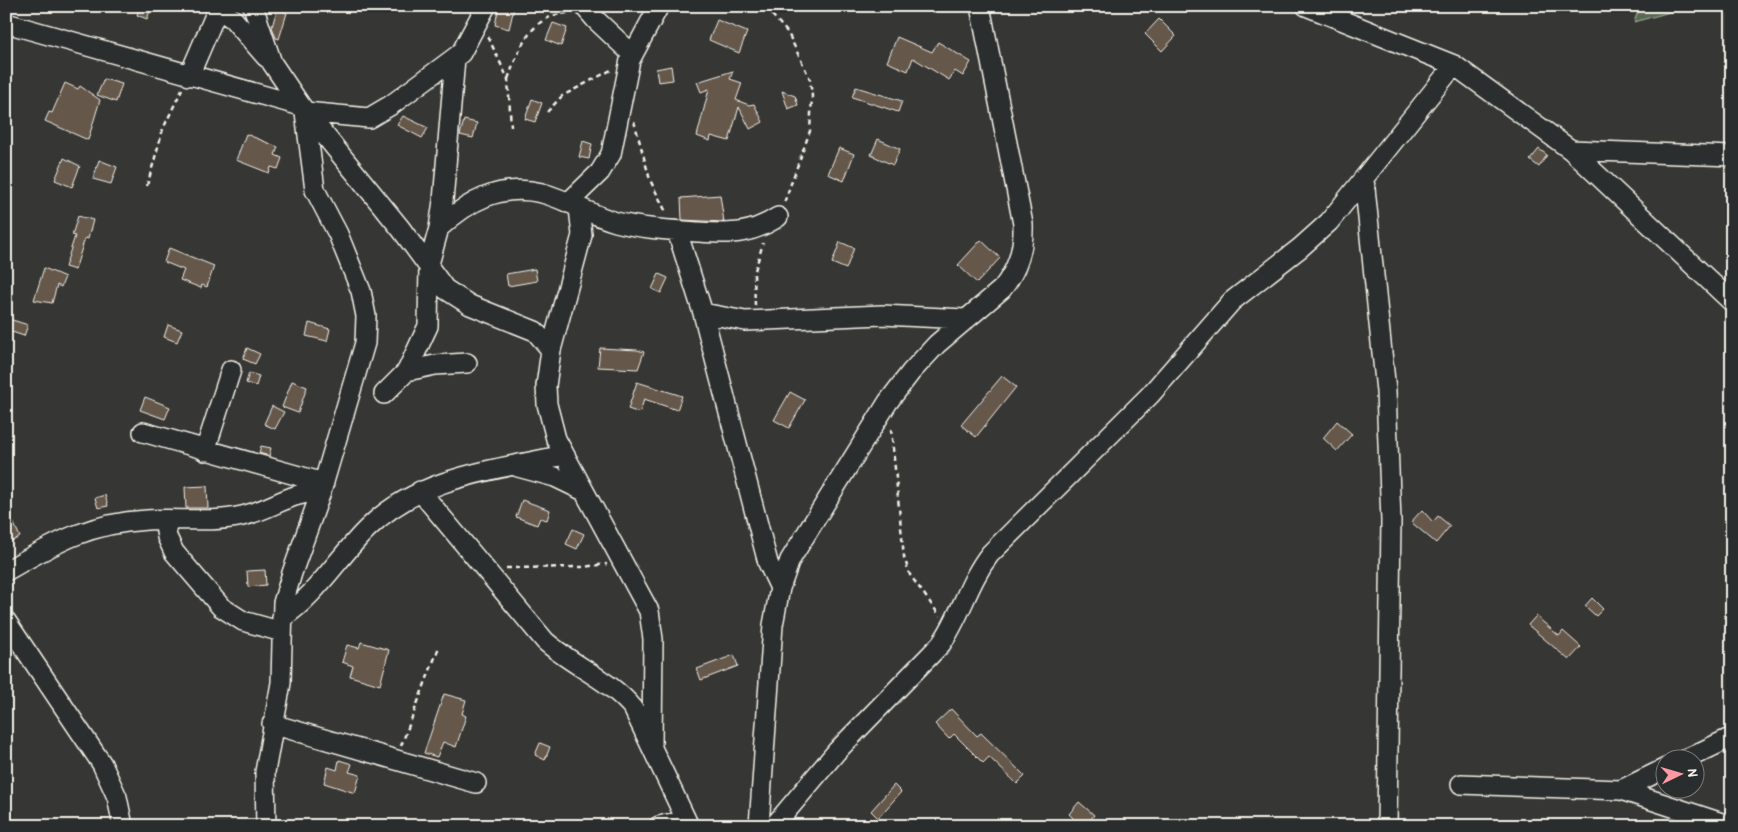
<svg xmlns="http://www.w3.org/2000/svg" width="1738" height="832" font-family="'Patrick Hand',sans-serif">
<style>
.green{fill:#596952;stroke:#a6ad9d}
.building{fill:#65584c;stroke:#f4f1e8}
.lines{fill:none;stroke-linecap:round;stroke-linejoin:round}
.minor-casing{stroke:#f4f1e8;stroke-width:22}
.path{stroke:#f4f1e8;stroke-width:2.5;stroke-dasharray:5 4;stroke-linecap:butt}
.minor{stroke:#2a2d2e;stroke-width:19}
</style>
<rect width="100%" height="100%" fill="#363634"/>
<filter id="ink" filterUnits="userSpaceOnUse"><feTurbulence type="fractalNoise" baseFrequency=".02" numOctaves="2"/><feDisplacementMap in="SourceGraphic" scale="10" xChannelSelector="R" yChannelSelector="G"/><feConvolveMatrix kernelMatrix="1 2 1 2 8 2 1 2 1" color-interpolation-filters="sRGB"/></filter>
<g filter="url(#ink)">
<path class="green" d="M1640,6H1692L1634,22Z"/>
<path class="building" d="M140,6H152L147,19L137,15Z
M499,6L514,8L509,29L495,25Z
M277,9L287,13L279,39L276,38L272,27Z
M1159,19L1176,36L1162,51L1145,34Z
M717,20L747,32L739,53L709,40Z
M553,23L567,28L561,46L546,40Z
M897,37L932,52L938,42L971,62L963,76L955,71L949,80L913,58L908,71L887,62Z
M671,66L673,80L658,82L656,69Z
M733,71L730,79L742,83L736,100L749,105L754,104L763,122L750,129L739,107L729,141L711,136L710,141L697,136L709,89L701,92L697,82Z
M104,79L122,84L116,102L97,95Z
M65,83L78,89L80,86L100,100L88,140L45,121L49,112L52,113Z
M856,87L902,101L898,112L852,97Z
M782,91L795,96L798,105L788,109Z
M532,99L542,103L535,122L525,119Z
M403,116L428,128L422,138L397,125Z
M464,120L477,123L473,138L460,135Z
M246,134L278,147L275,155L282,158L278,169L271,167L269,173L236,160Z
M878,139L900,149L893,165L871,155Z
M583,141L592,144L589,159L579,157Z
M839,148L854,154L844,181L828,174Z
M1539,149L1547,155L1539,167L1530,160Z
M64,158L80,166L72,187L55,180Z
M99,160L117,167L111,184L93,179Z
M720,195L724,222L682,220L681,198Z
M78,216L93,220L88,239L85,238L75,270L65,267L75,236L72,235Z
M981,240L1000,258L977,283L958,265Z
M840,242L854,248L846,269L832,263Z
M169,248L214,266L207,287L202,285L201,288L180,280L184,270L164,262Z
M44,268L65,277L61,287L57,285L52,303L34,300Z
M535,269L537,281L508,286L506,274Z
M659,274L668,278L661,293L652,289Z
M6,318L28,325L24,336L6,330Z
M309,323L330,329L327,341L306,336Z
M168,325L182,330L177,342L164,337Z
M247,348L260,354L255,364L243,359Z
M600,348L637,350L644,352L638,369L598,367Z
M249,373L259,376L256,386L246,383Z
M1002,376L1016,387L976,437L961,425Z
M292,381L307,387L298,413L282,407Z
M637,382L682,396L677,410L644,399L640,413L628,409Z
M790,392L805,400L789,428L774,420Z
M145,397L170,407L165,419L140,410Z
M272,406L284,412L275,429L264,424Z
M1337,421L1352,434L1337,451L1323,438Z
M261,446L271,448L269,456L259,453Z
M207,486L208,508H186L185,487Z
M105,495L108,506L98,508L95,498Z
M522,500L550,510L547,520L540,518L537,525L516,517Z
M6,506L20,537L6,544Z
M1422,510L1433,522L1438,516L1450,526L1436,543L1411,522Z
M573,529L584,534L577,549L566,544Z
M265,570L266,585L248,587L247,571Z
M1592,598L1603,609L1596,616L1585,606Z
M1536,616L1559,636L1563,631L1581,647L1569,660L1528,625Z
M361,642L389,650L380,685L350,676L353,666L342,662L347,645L359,648Z
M734,655L738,666L701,680L697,669Z
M444,694L466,700L462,714L466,716L456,747L443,742L437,757L424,753Z
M951,709L977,736L981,733L1025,776L1017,784L989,757L983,763L954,734L949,739L935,724Z
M540,743L550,747L545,760L535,755Z
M339,760L352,764L349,772L360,775L355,793L324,783L328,767L337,770Z
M894,785L901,792L878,818L871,811Z
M1079,802L1094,815L1086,826H1081L1069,814Z"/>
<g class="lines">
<g class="minor-casing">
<path id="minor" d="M214,6L233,19L266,57
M253,6L272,63L301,106L401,229L445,289L470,305L535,331L551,350
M584,6L596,20L632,54
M1306,6L1454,65L1571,150L1732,156
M6,23L301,106
M189,76L219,6
M305,112L369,118L391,105L461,53L486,6
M1571,150L1732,302
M1364,179L1386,391L1391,521L1387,826
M568,203L600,172L611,154L630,60L659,6
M579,208L582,235L551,350L546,386L547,404L556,439L649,611L653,639L652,745
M439,228C468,201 501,183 542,193C568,200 591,215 616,222C643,229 671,230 699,232C731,234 750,235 778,217
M677,231L703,313L768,563L780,588
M703,313L745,321L882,315L965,319
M407,371L435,365L467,363
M384,394L407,371L428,326L429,264L439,228L443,201L455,58
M143,432L324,483
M205,451L231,370
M518,467L555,477L584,491
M420,491L545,641C573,666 609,679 633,708L689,826
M164,520L167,537L174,552L221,607L243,621L282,632
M6,571C55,543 89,523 147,520C178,518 212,523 242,516C271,510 291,491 321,492
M282,618C316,596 339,556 368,528C420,476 496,470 564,455
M6,621L102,764L117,797L123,826
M272,724L476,783
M1684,760L1732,737
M1461,784L1621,790L1731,826
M1621,790L1666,768
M266,826L265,772L281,683L283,603L292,573L321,492L365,343L366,316L361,291L338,234L315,190L305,112
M659,826L686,820
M759,826L773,625L780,588L790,560L888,402L911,372L937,344L1002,289C1018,269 1024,249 1023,224L980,6
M774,826L837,751L941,644C961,616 968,582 990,554L1150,395L1232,301L1300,248L1329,222L1454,65"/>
</g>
<path class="path" d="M766,8L788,33L810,79L812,96L810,131L784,203
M488,37L508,79L511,127
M508,79C520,47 531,14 570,13
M547,112L562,96L611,70
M634,121L650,180L667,214
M147,186L163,129L182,89
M755,306L754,274L763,243
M891,429L904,557L910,575L940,616
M506,568L582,567L607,564
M401,746L439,647"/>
<use href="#minor" class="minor"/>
</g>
</g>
<rect width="1738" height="832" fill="none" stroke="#2a2d2e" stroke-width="25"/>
<rect x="12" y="12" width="1713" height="807" fill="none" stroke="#f4f1e8" stroke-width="2" filter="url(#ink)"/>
<g transform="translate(1680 774) rotate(85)"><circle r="24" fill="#2a2d2e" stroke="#7b7b78"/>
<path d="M0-4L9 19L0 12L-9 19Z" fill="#ff9aa2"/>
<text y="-8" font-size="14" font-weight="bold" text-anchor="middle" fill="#f4f1e8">N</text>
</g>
</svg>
